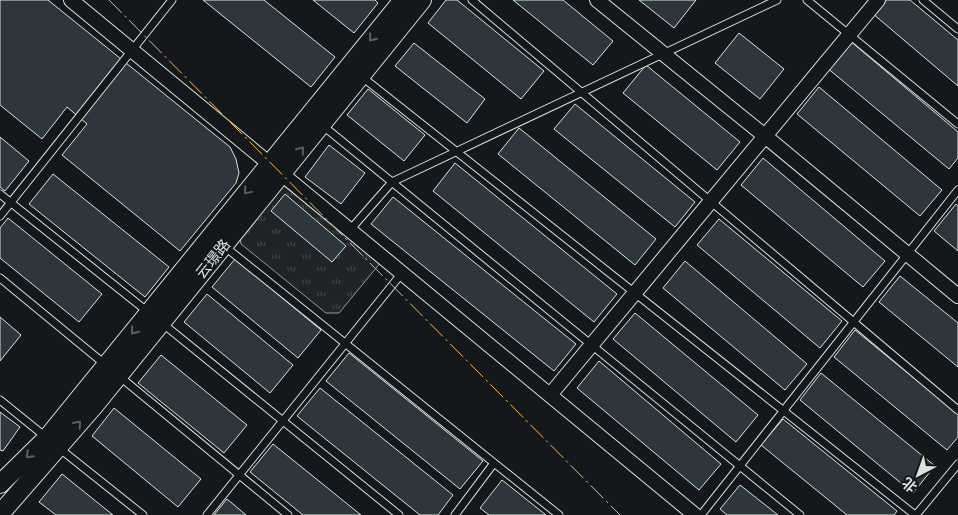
<svg xmlns="http://www.w3.org/2000/svg" width="958" height="515" font-family="Manrope,'Noto Sans SC',sans-serif">
<style>
.grass{fill:url(#grass-tufts);stroke:#939e99}
.building{fill:#2c363c;stroke:#d8e6dc}
.lines{fill:none;stroke-linecap:round;stroke-linejoin:round}
.service-casing{stroke:#d8e6dc;stroke-width:9}
.minor-casing{stroke:#d8e6dc;stroke-width:16}
.tertiary-casing{stroke:#d8e6dc;stroke-width:20}
.service{stroke:#14181c;stroke-width:7}
.minor{stroke:#14181c;stroke-width:14}
.tertiary{stroke:#14181c;stroke-width:18}
.power{stroke:#ffb74d;stroke-width:1;stroke-dasharray:18 4 2.5 4;stroke-linecap:butt}
.oneway{stroke:#59605f}
.labels{text-anchor:middle;stroke-width:4;stroke-linejoin:round;paint-order:stroke}
.street-label{font-size:15px;fill:#d8e6dc;stroke:#14181c}
</style>
<defs>
<pattern id="grass-tufts" width="24" height="20" patternUnits="userSpaceOnUse" patternTransform="scale(1.25)"><rect width="24" height="20" fill="#202428"/><path d="M3 7l-1-3M5 7V3M7 7l1-3M15 17l-1-3M17 17v-4M19 17l1-3" fill="none" stroke="#404447"/></pattern>
</defs>
<rect width="100%" height="100%" fill="#14181c"/>
<path class="grass" d="M282,182L381,262L339,313H326L241,244L239,234Z"/>
<path class="building" d="M0,0H48L230,147L236,159L239,173L236,183L180,251L62,155L87,124L67,107L42,139L0,105Z
M203,0H264L335,57L311,87Z
M313,0H375L378,3L354,33Z
M446,0H457L544,71L521,99L428,23Z
M513,0H563L613,41L593,65Z
M639,0H696L674,28Z
M883,0H910L958,40V86L872,13Z
M739,33L784,69L760,99L715,63Z
M849,40L958,132V158L949,169L826,67Z
M414,43L485,99L467,123L395,66Z
M646,65L740,142L717,170L623,93Z
M819,87L942,190L920,216L797,114Z
M368,89L425,135L404,161L347,115Z
M575,104L695,202L675,227L554,129Z
M519,128L656,239L635,265L498,154Z
M0,137L29,161L5,191L0,187Z
M329,145L365,173L341,204L305,177Z
M763,158L885,261L863,287L741,185Z
M455,163L617,294L594,322L433,191Z
M53,174L169,267L145,297L29,204Z
M285,194L346,246L332,262L271,211Z
M393,197L576,344L554,371L371,224Z
M956,204L958,206V251L934,231Z
M8,218L102,294L79,322L0,258V228Z
M719,219L842,321L820,348L697,245Z
M235,259L321,330L298,358L212,287Z
M685,261L807,364L785,390L663,288Z
M900,276L958,323V367L879,302Z
M207,294L293,365L270,393L184,322Z
M635,313L758,415L736,442L613,339Z
M0,317L21,335L0,361Z
M855,330L958,414V437L947,450L834,357Z
M349,353L483,461L460,489L326,381Z
M161,355L247,425L224,453L138,383Z
M599,361L721,464L699,490L577,388Z
M821,373L935,466L913,493L800,400Z
M320,388L453,495L438,515H420L297,416Z
M114,408L201,479L178,507L92,436Z
M0,412L20,427L3,451L0,450Z
M783,419L897,511L894,515H847L761,445Z
M273,444L361,515H303L250,472Z
M62,474L113,515H56L39,502Z
M502,480L546,515H489L480,508Z
M740,485L778,515H727L720,509Z
M227,499L246,515H214Z"/>
<g class="lines">
<g class="service-casing">
<path id="service" d="M472,0L958,410
M807,0L958,124
M923,0L958,29
M361,76L915,515
M322,125L800,515
M0,194L148,312
M0,216L172,0
M350,230L392,182L777,0
M224,246L559,515
M0,278L107,366
M162,323L399,515
M119,376L288,515
M0,400L47,438
M59,448L143,515
M207,515L402,273
M455,515L494,463
M701,515L958,190
M916,515L958,464"/>
</g>
<g class="minor-casing">
<path id="minor" d="M71,0L695,515
M597,0L765,136L958,296
M550,395L878,0"/>
</g>
<g class="tertiary-casing">
<path id="tertiary" d="M0,484L47,438L403,0
M0,514L94,406L422,0"/>
</g>
<use href="#service" class="service"/>
<use href="#minor" class="minor"/>
<use href="#tertiary" class="tertiary"/>
<path class="power" d="M109,0L620,515"/>
</g>
<defs><path id="oneway-chevron" d="M-2-3.5L2.5 0L-2 3.5" fill="none" stroke-width="1.6" stroke-linecap="round" stroke-linejoin="round" transform="scale(1.25)"/></defs>
<g class="oneway">
<use href="#oneway-chevron" transform="translate(372 38) rotate(129)"/>
<use href="#oneway-chevron" transform="translate(301 150) rotate(-51)"/>
<use href="#oneway-chevron" transform="translate(247 191) rotate(130)"/>
<use href="#oneway-chevron" transform="translate(134 331) rotate(129)"/>
<use href="#oneway-chevron" transform="translate(78 424) rotate(-49)"/>
<use href="#oneway-chevron" transform="translate(29 455) rotate(135)"/>
</g>
<g class="labels">
<g class="street-label">
<text transform="translate(213 259) rotate(-51)" y="5">云璟路</text>
</g>
</g>
<g transform="translate(918 475) rotate(221)" stroke="#14181c" stroke-width="4" paint-order="stroke">
<path d="M0-4L9 19L0 12L-9 19Z" fill="#d8e6dc"/>
<text y="-8" font-size="14" font-weight="bold" text-anchor="middle" fill="#d8e6dc">北</text>
</g>
</svg>
